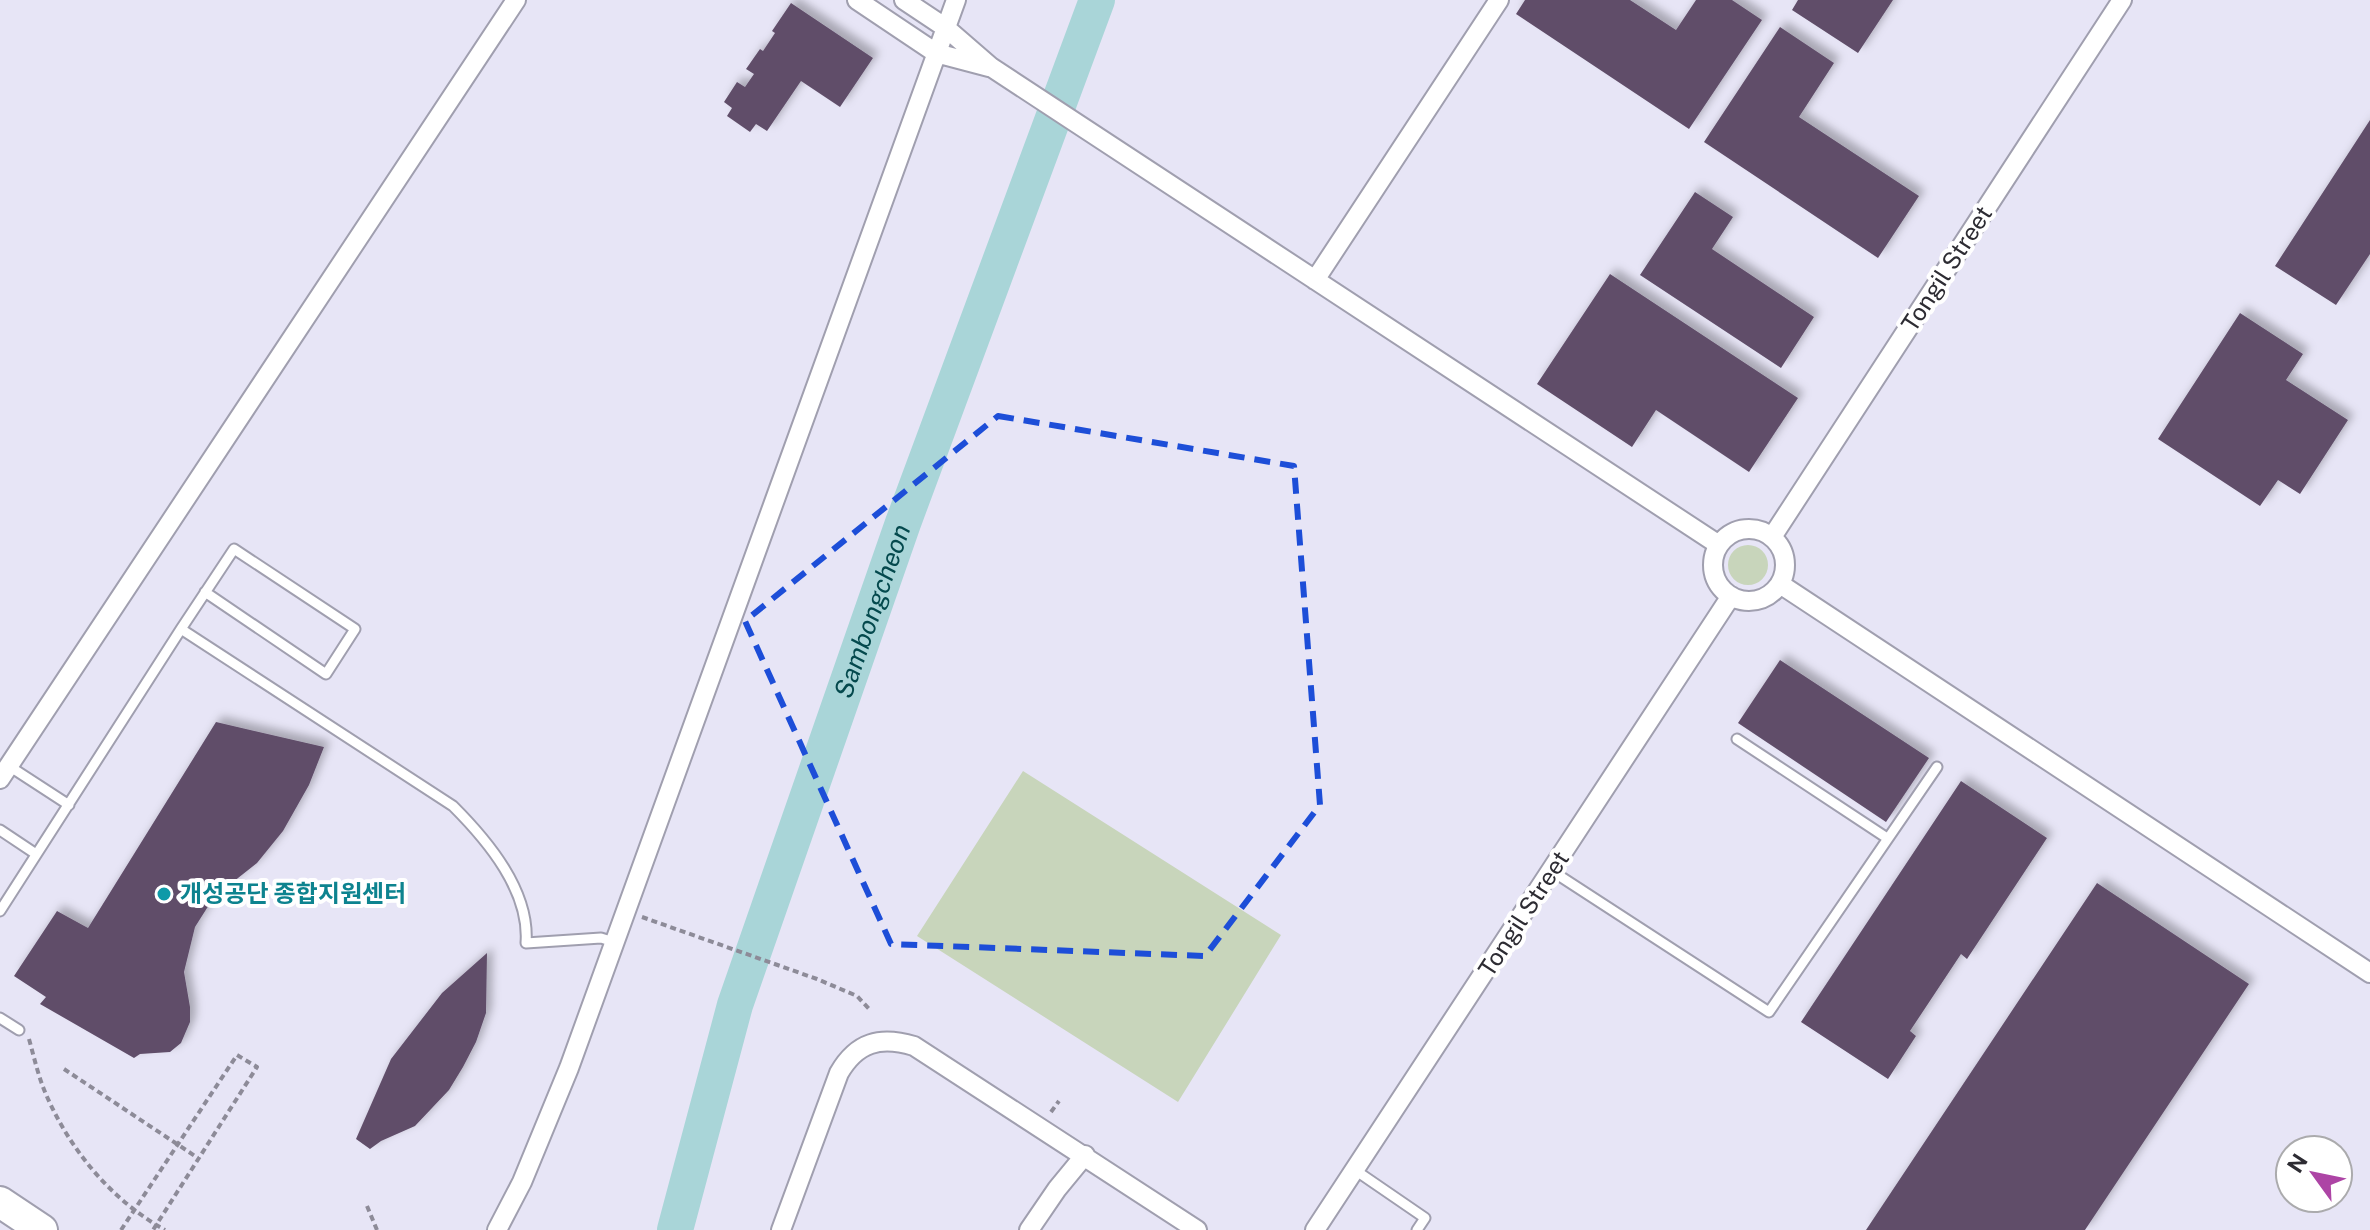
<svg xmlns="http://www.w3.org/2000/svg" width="2370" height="1230" font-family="'Public Sans','Noto Sans KR',sans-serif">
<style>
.green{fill:#c8d5bb}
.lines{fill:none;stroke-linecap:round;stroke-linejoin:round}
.river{stroke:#a9d5d8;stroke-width:36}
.building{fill:#604e69;filter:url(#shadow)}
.service-casing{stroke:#a09faf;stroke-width:13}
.minor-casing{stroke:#a09faf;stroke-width:22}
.primary-casing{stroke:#a09faf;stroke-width:34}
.path{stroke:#8d8b98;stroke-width:4;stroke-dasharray:6 4;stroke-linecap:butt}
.service{stroke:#fff;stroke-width:9}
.minor{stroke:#fff;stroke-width:18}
.primary{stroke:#fff;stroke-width:30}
.marked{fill:none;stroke:#1d4ed8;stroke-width:6;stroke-dasharray:16 10;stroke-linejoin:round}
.culture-dot{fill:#0f9aa8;stroke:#fff;stroke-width:3}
.labels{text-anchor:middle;stroke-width:8;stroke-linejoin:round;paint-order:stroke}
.street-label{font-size:24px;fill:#2d2c33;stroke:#fff}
.culture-label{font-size:24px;font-weight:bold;fill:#0d838f;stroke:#fff;text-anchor:start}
.water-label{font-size:26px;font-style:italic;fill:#04494d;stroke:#fff}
</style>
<defs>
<filter id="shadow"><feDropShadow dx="6" dy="-6" stdDeviation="4" flood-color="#0004"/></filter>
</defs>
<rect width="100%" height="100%" fill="#e7e5f6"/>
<path class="green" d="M1728 565a20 20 0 1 1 40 0a20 20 0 1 1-40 0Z
M1023,771L1281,935L1178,1102L917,936Z"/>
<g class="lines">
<path class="river" id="s1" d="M675,1230L735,1005L903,523L1097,0"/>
</g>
<path class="building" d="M1525,0H1630L1676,30L1696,0H1732L1762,20L1689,129L1516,14Z
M1798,0H1893L1858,53L1792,10Z
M791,3L873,58L840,107L801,81L767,131L756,124L750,132L727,116L732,108L724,102L737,82L745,87L754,74L746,69L760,49L763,51L775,33L772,31Z
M1780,27L1834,63L1799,117L1919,196L1878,258L1704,142Z
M2370,120V254L2336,305L2275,266Z
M1695,192L1733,217L1712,249L1814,317L1781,368L1640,275Z
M1610,274L1798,398L1749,472L1656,410L1632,447L1537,384Z
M2240,313L2303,354L2286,380L2348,420L2300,494L2278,480L2260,506L2158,439Z
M1780,660L1929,758L1886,822L1738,723Z
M216,722L324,747L309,785L283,831L257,863L214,897L195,927L184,972L190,1007V1022L181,1043L170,1052L140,1054L134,1058L40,1004L46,997L14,976L57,911L88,928Z
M1961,781L2047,838L1967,959L1961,954L1910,1031L1916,1036L1888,1079L1801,1022Z
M2097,883L2249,984L2085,1230H1866Z
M487,953L486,1013L476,1042L463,1067L449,1090L415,1126L381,1141L370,1149L356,1139L391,1059L442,993Z"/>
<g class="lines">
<g class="service-casing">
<path id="service" d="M181,629L453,806C488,841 530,891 526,943L601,938L614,942
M1737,739L1887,838
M9,766L69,805
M0,830L36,854
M1552,871L1769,1012L1937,767
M0,911L181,629L234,549L355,629L326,674L205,592
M0,1018L19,1030
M1355,1170L1425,1218L1417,1230"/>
</g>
<g class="minor-casing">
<path id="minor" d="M857,0L936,53L989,67
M904,0L946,28L991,67L1719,545
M1315,280L1499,0
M1713 565a36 36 0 1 1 72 0a36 36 0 1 1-72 0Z
M1772,537L2122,0
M1780,584L2370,973
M0,779L516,0
M497,1230L522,1182L569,1068L956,0
M781,1230L839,1073C857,1042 880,1036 914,1046L1197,1230
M1029,1230L1057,1189L1085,1155
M1315,1230L1731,596"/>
</g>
<g class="primary-casing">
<path id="primary" d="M0,1202L42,1230"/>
</g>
<path class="path" d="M642,917L817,979L857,996L871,1011
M29,1039C34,1057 38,1075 45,1092C69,1149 111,1200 165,1230
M64,1069L198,1158
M1051,1112L1059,1101
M367,1206L377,1230
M121,1230L237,1055L257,1067L153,1230"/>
<use href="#service" class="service"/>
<use href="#minor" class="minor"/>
<use href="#primary" class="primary"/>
</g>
<path class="marked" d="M998,416L1294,466L1320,805L1205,956L891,944L745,621Z"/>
<circle class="culture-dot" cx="164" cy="894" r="8"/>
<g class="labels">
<g class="street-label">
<text transform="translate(1947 269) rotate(-57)" y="8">Tongil Street</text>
<text transform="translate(1524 914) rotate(-57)" y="8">Tongil Street</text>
</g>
<g class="culture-label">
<text x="180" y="902">개성공단 종합지원센터</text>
</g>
<g class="water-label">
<text dy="9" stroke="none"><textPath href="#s1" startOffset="650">Sambongcheon</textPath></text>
</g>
</g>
<g transform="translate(2314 1174) rotate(303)"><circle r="38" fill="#ffffff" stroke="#ababad" stroke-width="2"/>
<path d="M0-6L14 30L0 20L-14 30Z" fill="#ad44a5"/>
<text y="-12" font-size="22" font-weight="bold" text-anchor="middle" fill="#2d2c33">N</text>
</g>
</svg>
